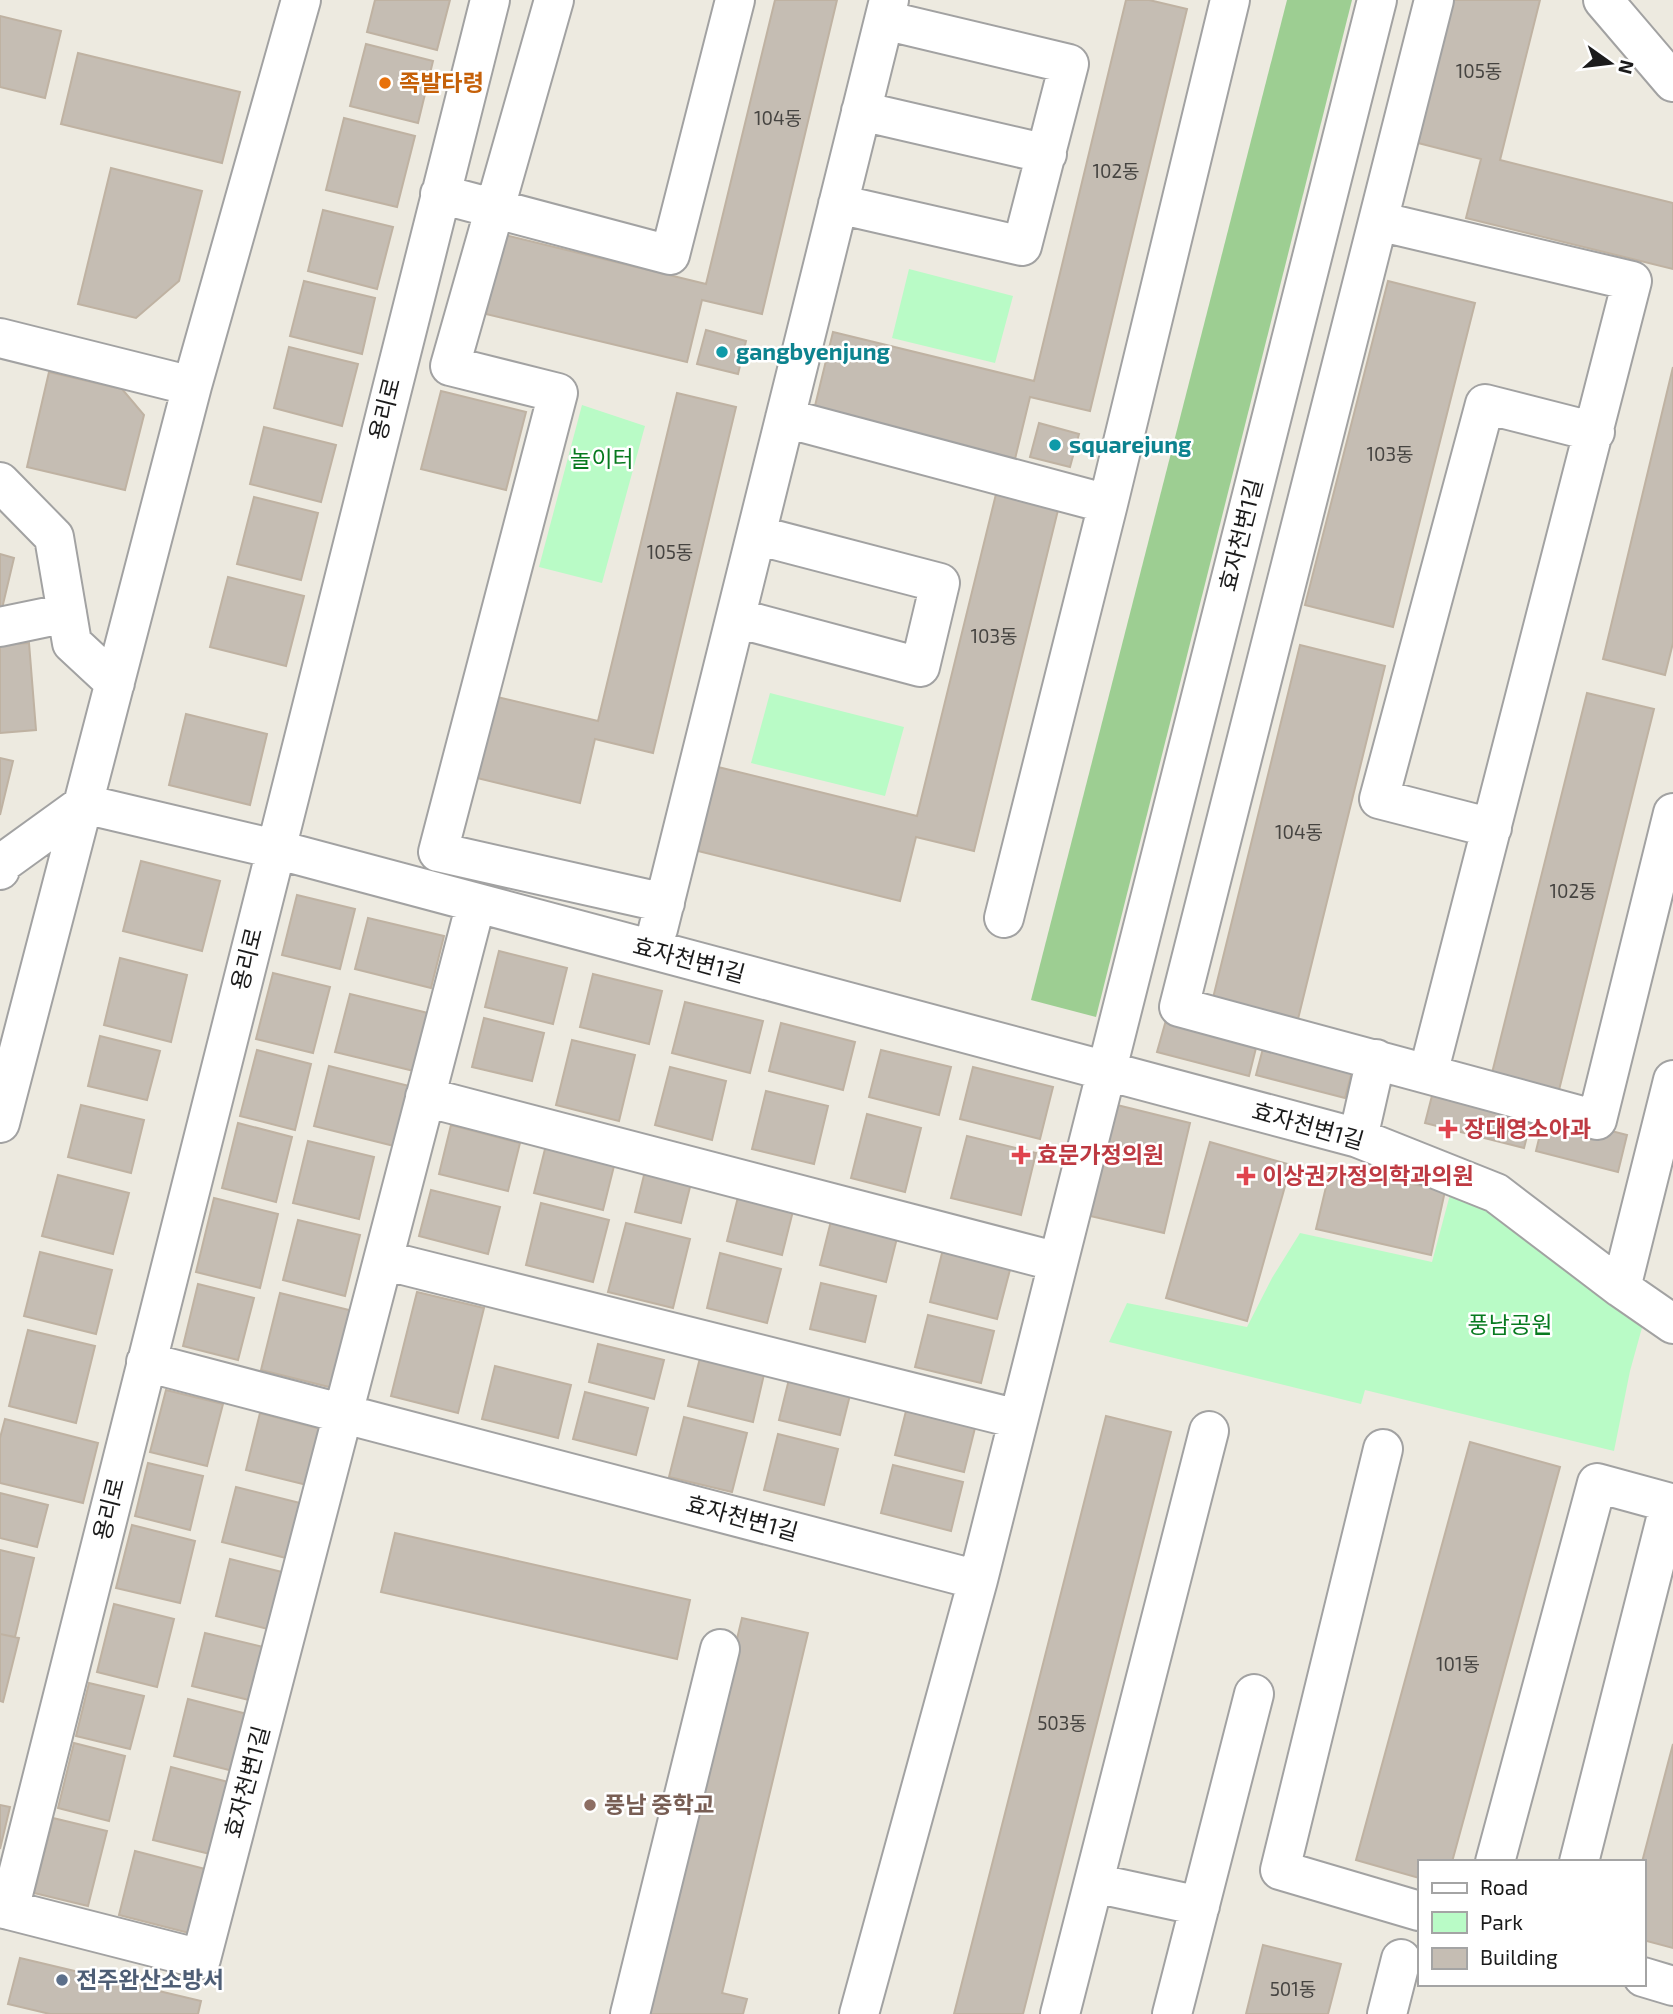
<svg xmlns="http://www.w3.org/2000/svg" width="1673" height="2014" font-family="'Exo 2','Noto Sans KR',sans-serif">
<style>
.forest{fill:#9dce92}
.park{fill:#b9fbc6}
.building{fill:#c5bdb3;stroke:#bfb2a2;stroke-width:2}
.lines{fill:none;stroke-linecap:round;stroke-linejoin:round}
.minor-casing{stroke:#a2a2a2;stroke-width:42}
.minor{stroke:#fff;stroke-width:38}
.food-dot{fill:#e8710a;stroke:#fff;stroke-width:2.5}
.culture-dot{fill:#0f9aa8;stroke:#fff;stroke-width:2.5}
.health-dot{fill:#e0444e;stroke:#fff;stroke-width:2.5}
.education-dot{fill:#8d6e63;stroke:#fff;stroke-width:2.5}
.service-dot{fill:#5c6f8a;stroke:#fff;stroke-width:2.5}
.labels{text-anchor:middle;stroke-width:5;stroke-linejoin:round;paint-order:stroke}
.number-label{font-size:19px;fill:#464441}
.food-label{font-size:23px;font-weight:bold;fill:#c56008;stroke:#fff;text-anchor:start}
.culture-label{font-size:23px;font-weight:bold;fill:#0d838f;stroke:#fff;text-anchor:start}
.street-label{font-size:23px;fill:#1b1b1b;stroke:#fff}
.park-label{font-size:23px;fill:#077a1f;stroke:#fff}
.health-label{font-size:23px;font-weight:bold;fill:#be3a42;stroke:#fff;text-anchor:start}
.education-label{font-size:23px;font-weight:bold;fill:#785e54;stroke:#fff;text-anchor:start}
.service-label{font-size:23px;font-weight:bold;fill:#4e5e75;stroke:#fff;text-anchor:start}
</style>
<rect width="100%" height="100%" fill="#edeae0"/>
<path class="forest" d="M1287,0H1352L1096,1017L1031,1000Z"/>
<path class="park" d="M909,269L1013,296L995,363L892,338Z
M582,405L645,426L602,583L539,567Z
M770,693L904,727L885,796L751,763Z
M1455,1176L1648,1306L1630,1371L1614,1451L1365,1390L1361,1404L1109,1342L1127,1303L1247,1327L1272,1278L1300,1233L1432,1262Z"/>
<path class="building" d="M375,0H450L437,50L367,32Z
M775,0H837L762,314L702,300L687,362L486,314L505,235L706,284Z
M1126,0H1149L1187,9L1090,411L1030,397L1015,459L814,410L833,332L1034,381Z
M1453,0H1540L1500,160L1673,203V269L1466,218L1481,159L1418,143Z
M0,16L61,31L45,98L0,87Z
M366,44L433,61L418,123L350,106Z
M78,53L240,92L222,163L61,124Z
M344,118L415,136L397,207L326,190Z
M111,168L202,191L179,281L136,318L78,304Z
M323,210L393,227L377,289L308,271Z
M304,281L375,298L362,354L290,336Z
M1388,281L1475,303L1393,627L1305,605Z
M706,330L746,341L738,374L697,364Z
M289,347L358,364L342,426L274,408Z
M1673,367V643L1665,675L1603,659Z
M49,372L122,389L144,415L125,490L27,467Z
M441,391L526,412L506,490L421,469Z
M677,393L736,407L653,753L595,739L580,803L473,777L493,696L598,721Z
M1039,423L1079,434L1070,467L1030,457Z
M264,427L336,445L321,502L250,484Z
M997,490L1059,506L974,851L916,837L900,901L698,851L718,767L917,816Z
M254,497L318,513L301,580L237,564Z
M0,554L14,558L0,617Z
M228,577L304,596L286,666L210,647Z
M29,643L36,730L0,733V645Z
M1300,645L1385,666L1298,1019L1213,998Z
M1587,693L1654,709L1559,1090L1492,1073Z
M186,714L267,734L250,805L169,785Z
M0,758L13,761L0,815Z
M141,861L220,881L202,951L123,931Z
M297,895L355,909L340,969L282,955Z
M368,918L444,936L431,988L355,969Z
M499,951L567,968L553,1024L485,1007Z
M120,958L187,975L171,1042L104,1025Z
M273,973L330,987L313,1053L256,1039Z
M593,974L662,991L649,1044L580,1027Z
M350,994L428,1013L414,1071L335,1052Z
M685,1002L763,1021L750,1073L672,1053Z
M1168,1013L1259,1036L1249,1076L1157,1052Z
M484,1018L544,1033L532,1081L472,1067Z
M781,1023L855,1042L843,1090L769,1071Z
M100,1036L160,1051L147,1100L88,1086Z
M1266,1037L1355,1060L1345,1098L1256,1075Z
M572,1040L635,1055L619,1121L556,1105Z
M257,1050L311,1064L295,1130L240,1116Z
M881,1050L951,1067L939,1115L869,1097Z
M329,1066L413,1087L398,1147L314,1126Z
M670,1067L726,1081L712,1140L655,1125Z
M973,1067L1053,1087L1040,1139L960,1119Z
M1435,1084L1534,1109L1524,1148L1425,1123Z
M766,1091L828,1106L814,1164L752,1149Z
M1113,1104L1190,1123L1164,1233L1086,1215Z
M81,1105L144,1120L131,1173L68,1157Z
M867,1114L921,1128L905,1192L851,1178Z
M1545,1114L1627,1135L1618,1172L1536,1151Z
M238,1123L292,1137L276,1202L222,1188Z
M451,1125L520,1143L508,1191L439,1174Z
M967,1136L1036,1153L1021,1215L951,1198Z
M308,1141L374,1157L359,1219L293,1203Z
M1210,1142L1291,1165L1247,1321L1166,1298Z
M546,1145L615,1162L603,1210L534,1193Z
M1331,1166L1445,1191L1431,1255L1316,1229Z
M645,1171L691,1183L681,1223L635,1212Z
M58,1175L129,1193L113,1254L42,1236Z
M740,1189L795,1203L782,1255L727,1241Z
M431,1190L500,1207L488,1254L419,1236Z
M214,1198L278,1214L260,1288L196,1272Z
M541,1203L609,1220L593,1282L526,1265Z
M832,1217L898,1234L886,1282L820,1265Z
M298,1220L360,1235L345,1296L283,1280Z
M626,1223L690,1239L673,1308L608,1292Z
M943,1249L1011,1266L997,1319L930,1302Z
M40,1252L112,1270L96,1334L24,1316Z
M720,1253L781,1269L767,1323L707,1308Z
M821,1283L876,1296L865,1342L810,1329Z
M198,1284L254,1298L238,1360L183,1346Z
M417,1292L484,1308L458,1413L391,1396Z
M280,1293L353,1311L333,1388L261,1370Z
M928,1315L994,1331L981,1383L915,1367Z
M28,1330L95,1346L76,1423L9,1406Z
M598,1344L664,1360L654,1399L589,1382Z
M701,1354L765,1370L753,1422L688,1406Z
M495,1366L571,1385L558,1438L482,1419Z
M791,1371L852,1387L840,1435L779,1420Z
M166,1390L223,1404L207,1466L150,1452Z
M585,1392L648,1408L636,1455L573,1439Z
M906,1411L975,1428L964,1472L895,1455Z
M260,1413L321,1429L307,1485L246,1470Z
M1106,1416L1171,1432L1023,2014H954Z
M684,1417L747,1433L732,1492L669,1477Z
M5,1419L98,1443L83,1503L0,1483V1438Z
M778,1434L838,1449L824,1505L764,1490Z
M1470,1442L1560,1467L1452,1862H1419V1878L1356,1860Z
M148,1463L203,1476L190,1530L135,1516Z
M893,1465L963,1482L951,1531L881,1513Z
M236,1487L304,1504L290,1559L222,1542Z
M0,1493L48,1505L37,1547L0,1538Z
M132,1525L195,1541L180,1603L116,1588Z
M395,1533L690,1600L677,1659L381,1592Z
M0,1550L34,1558L15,1637L0,1634Z
M230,1559L282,1572L268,1629L216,1616Z
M114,1604L174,1619L157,1687L97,1672Z
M742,1618L808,1633L722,1993L747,1999L743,2014H647Z
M205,1633L263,1647L249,1700L192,1686Z
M0,1634L19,1638L3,1702L0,1701Z
M89,1683L144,1696L130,1749L76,1736Z
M188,1699L251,1715L237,1772L174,1756Z
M74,1743L125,1756L109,1821L58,1808Z
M1673,1744V1948L1643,1940L1642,1862Z
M171,1767L232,1783L214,1855L153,1840Z
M0,1805L10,1807L0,1849Z
M53,1818L107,1831L88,1906L34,1893Z
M135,1851L209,1870L193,1934L119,1915Z
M1263,1945L1341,1964L1328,2014H1246Z
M20,1958L201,2001L198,2014H50L8,2004Z"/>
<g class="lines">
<g class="minor-casing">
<path id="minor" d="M554,0L450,366L558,393L438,852L665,903
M1434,0L1179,1007L1597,1120L1673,813
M1603,0L1673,82
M861,111L1047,154
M440,194L670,255L735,0
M838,204L1022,246L1069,64L884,20
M1378,221L1632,281L1428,1074
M0,338L192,386
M785,418L1108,504
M0,482L54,537L72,643L115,683
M736,618L920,667L940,583L756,535
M0,627L67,613
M1492,828L1379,799L1485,404L1595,432
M0,870L1,864L84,804L275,849L1358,1138L1496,1193L1621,1288L1673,1324
M1004,918L1108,504L1230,0
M658,929L889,0
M425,1097L1058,1262
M0,1123L192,386L301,0
M1358,1138L1376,1059
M383,1260L1018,1419
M1621,1288L1673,1080
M146,1362L978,1580
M1383,1449L1280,1870L1419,1911
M1495,1862L1597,1483L1670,1503L1579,1862
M1094,1883L1200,1906
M0,1908L9,1910L490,0
M9,1910L201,1959L476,903
M1643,1977L1673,1986
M630,2014L720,1649
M859,2014L978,1580L1377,0
M1060,2014L1209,1431
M1172,2014L1254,1694
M1387,2014L1401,1959"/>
</g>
<use href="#minor" class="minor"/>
</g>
<circle class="food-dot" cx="385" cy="83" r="7"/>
<g class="culture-dot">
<circle cx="722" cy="352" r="7"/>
<circle cx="1055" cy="445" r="7"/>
</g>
<g class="health-dot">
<path d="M1444.5 1118.5h7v7h7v7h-7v7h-7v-7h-7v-7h7z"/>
<path d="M1017.5 1144.5h7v7h7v7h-7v7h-7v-7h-7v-7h7z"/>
<path d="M1242.5 1165.5h7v7h7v7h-7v7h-7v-7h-7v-7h7z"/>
</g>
<circle class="education-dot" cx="590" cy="1805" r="7"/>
<circle class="service-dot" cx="62" cy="1980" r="7"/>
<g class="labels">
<g class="number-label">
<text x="1479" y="78">105동</text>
<text x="778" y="125">104동</text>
<text x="1116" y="178">102동</text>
<text x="1390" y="461">103동</text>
<text x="670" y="559">105동</text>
<text x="994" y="643">103동</text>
<text x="1299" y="839">104동</text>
<text x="1573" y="898">102동</text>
<text x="1458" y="1671">101동</text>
<text x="1062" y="1730">503동</text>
<text x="1293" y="1996">501동</text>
</g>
<g class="food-label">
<text x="399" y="91">족발타령</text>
</g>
<g class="culture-label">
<text x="736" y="360">gangbyenjung</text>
<text x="1069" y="453">squarejung</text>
</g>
<g class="street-label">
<text transform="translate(385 409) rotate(-76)" y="8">용리로</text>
<text transform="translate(1241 535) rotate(-76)" y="8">효자천변1길</text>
<text transform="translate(247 959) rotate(-76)" y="8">용리로</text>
<text transform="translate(689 960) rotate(15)" y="8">효자천변1길</text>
<text transform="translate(1308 1126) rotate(16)" y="8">효자천변1길</text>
<text transform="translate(109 1509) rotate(-76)" y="8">용리로</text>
<text transform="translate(742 1518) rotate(15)" y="8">효자천변1길</text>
<text transform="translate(247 1782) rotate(-75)" y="8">효자천변1길</text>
</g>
<g class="park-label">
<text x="602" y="467">놀이터</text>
<text x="1510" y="1333">풍남공원</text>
</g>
<g class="health-label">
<text x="1464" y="1137">장대영소아과</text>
<text x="1037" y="1163">효문가정의원</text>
<text x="1262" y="1184">이상권가정의학과의원</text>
</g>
<g class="education-label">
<text x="604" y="1813">풍남 중학교</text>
</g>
<g class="service-label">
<text x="76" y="1988">전주완산소방서</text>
</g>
</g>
<rect x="1418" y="1860" width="228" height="126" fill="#ffffff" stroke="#a4a4a4" stroke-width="2"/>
<rect x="1432" y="1883" width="35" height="10" fill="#ffffff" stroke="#a4a4a4" stroke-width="2"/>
<text x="1480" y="1895" font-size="21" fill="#1b1b1b">Road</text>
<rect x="1432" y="1912" width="35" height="21" fill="#b9fbc6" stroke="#a4a4a4" stroke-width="2"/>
<text x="1480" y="1930" font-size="21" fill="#1b1b1b">Park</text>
<rect x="1432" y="1948" width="35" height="21" fill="#c5bdb3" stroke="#a4a4a4" stroke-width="2"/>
<text x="1480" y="1965" font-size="21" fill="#1b1b1b">Building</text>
<g transform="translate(1610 63) rotate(104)" stroke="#ffffff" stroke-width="5" paint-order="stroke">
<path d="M0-5L12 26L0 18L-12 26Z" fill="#1b1b1b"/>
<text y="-10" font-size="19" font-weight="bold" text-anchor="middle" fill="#1b1b1b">N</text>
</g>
</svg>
